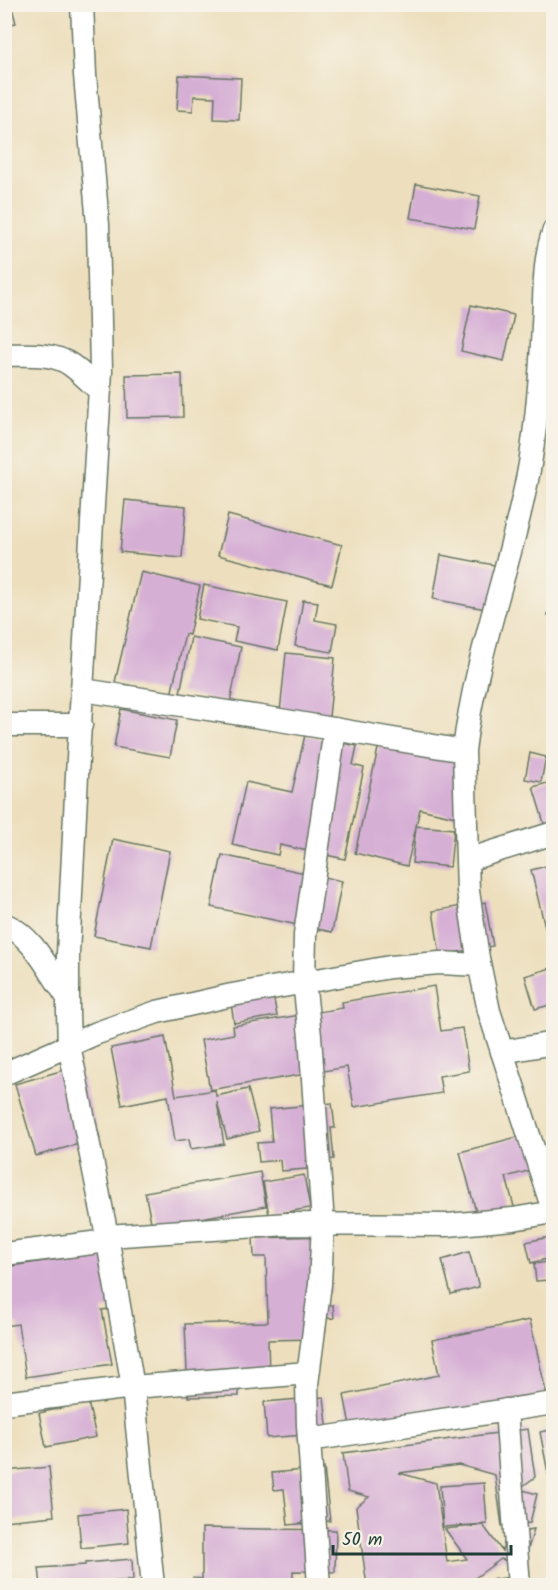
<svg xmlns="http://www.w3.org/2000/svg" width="558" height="1590" font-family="Kalam,sans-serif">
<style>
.building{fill:#d6afd5}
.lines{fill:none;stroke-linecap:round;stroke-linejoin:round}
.minor-casing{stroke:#677664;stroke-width:25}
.minor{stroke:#fff;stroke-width:22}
</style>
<rect width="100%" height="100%" fill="#f7f3e8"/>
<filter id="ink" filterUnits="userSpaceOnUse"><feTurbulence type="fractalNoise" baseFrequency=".0167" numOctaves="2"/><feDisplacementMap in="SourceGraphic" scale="12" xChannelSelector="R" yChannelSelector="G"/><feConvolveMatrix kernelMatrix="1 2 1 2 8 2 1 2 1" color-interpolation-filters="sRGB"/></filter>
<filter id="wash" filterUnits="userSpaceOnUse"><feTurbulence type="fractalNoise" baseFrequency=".008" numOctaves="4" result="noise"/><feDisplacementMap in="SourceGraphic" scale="24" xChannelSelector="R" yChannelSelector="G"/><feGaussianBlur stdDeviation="1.35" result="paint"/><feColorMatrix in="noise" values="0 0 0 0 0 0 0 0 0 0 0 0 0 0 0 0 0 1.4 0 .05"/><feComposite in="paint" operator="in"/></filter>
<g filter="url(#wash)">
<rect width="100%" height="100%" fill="#eddfbd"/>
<g id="blocks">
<path class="building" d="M4,4H11L16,23L4,26Z
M179,75L241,78L239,120L214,119L215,97L194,96L193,111L177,110Z
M416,184L480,196L474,229L410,218Z
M471,305L514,315L504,361L461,351Z
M182,374L183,417L127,418L126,375Z
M125,500L186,506L182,558L120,552Z
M228,515L342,545L332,585L218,555Z
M441,555L505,567L496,611L433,599Z
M141,572L200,586L189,635L185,634L171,695L115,682Z
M204,585L287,602L278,650L234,641L237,627L197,619Z
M303,600L318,602L315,620L337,624L332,652L295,646Z
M554,607V621L547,614Z
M191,637L241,647L230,703L180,693Z
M286,653L335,658L329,717L280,712Z
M121,709L177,720L170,757L114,747Z
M305,735L357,746L353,765L364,768L345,859L280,845L278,855L232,845L246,782L292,792Z
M379,744L472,765L460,818L420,809L416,826L454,829L450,867L412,863L416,827L407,866L355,853Z
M530,753L546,757L541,782L525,779Z
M554,781V835L548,836L533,787Z
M113,839L170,851L151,947L94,936Z
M222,855L342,881L332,932L211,907Z
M554,864V929L546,931L531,870Z
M485,902L493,946L440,955L433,911Z
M554,967V1004L535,1009L525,976Z
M434,986L441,1031L462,1028L469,1071L439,1076L442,1093L354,1107L347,1067L210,1090L201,1040L234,1034L233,1026L343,1008L342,1002Z
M272,989L277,1016L234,1023L230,997Z
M165,1037L176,1096L215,1090L216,1096L248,1089L259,1131L227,1139L217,1102L224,1144L191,1149L189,1139L175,1141L168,1096L122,1105L111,1048Z
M78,1066L100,1138L36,1156L15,1084Z
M332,1103L335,1128H331L334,1159L306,1161L307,1169L281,1171L280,1160L259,1162L257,1143L272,1142L269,1109Z
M536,1132L546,1166L506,1177L516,1214L479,1223L460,1152Z
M260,1172L266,1206L152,1227L145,1192Z
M304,1175L310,1208L269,1215L263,1182Z
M329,1236L331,1291L313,1292V1305H333L334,1318L315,1319L316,1339L268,1340L269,1375H239V1396L188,1397L185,1324L268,1322L266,1257H254L253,1238Z
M554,1236V1278L552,1279L547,1259L531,1263L526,1242Z
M107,1252L116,1308L102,1310L112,1364L26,1377L18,1324L4,1326V1267Z
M469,1252L479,1287L451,1294L442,1260Z
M547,1262L549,1280L536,1281L534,1264Z
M530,1320L548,1401L352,1435L344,1395L439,1375L432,1340Z
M324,1397L328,1433L267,1438L264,1402Z
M88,1402L96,1437L46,1447L39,1413Z
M528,1429L535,1477L519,1489L537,1494L530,1523L502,1526L495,1475L459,1465L399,1473L436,1483L447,1562L467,1559L445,1529L483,1525L502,1551L507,1533L534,1529L523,1566L501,1559L468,1583L526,1575V1586H367L356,1507L369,1497L348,1491L343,1453Z
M554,1429V1493H552L540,1432Z
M49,1467L54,1516L4,1521V1471Z
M324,1468L330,1521L288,1525L284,1489L274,1490L272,1473Z
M484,1483L487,1524L443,1527L440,1486Z
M126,1509L129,1543L81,1548L78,1514Z
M202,1528L336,1530L335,1572L293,1571V1586H193V1578L202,1579Z
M132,1559L133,1580L86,1584V1586H41L39,1568L85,1565V1563Z"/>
</g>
</g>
<g filter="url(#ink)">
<use href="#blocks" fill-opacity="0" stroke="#677664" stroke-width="1.5"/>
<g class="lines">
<g class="minor-casing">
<path id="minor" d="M82,4L85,75L98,225L101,371L77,775L68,954V1013L69,1045L107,1236L133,1387L153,1586
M4,355C25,355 53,352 71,365C81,372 90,382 100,391
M83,690L274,719L464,751L467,860L554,833
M4,725H81
M464,751C475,654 513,561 530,464C537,418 541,370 543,324C545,292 543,260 554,230
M467,860L468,891L478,958L489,1011L554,1213
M4,924C34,936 50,973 68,998
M502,1052L554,1043
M4,1074L97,1033L157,1012L232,995L390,967L440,963L479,965
M107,1236L288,1224L448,1225L513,1219L554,1212
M4,1254L108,1241
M4,1403L133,1387L308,1373
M506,1410L519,1586
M309,1440L554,1403
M319,1586L308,1425L307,1384L320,1284L323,1224L310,1036L304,981L305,935L335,729"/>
</g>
<use href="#minor" class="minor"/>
</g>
</g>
<rect width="558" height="1590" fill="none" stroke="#f7f3e8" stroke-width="24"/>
<path d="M333 1545v9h178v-9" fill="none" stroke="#1f3d34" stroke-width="3"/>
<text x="342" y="1545" font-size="18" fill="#1f3d34" stroke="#f7f3e8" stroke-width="4.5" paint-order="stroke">50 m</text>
</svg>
